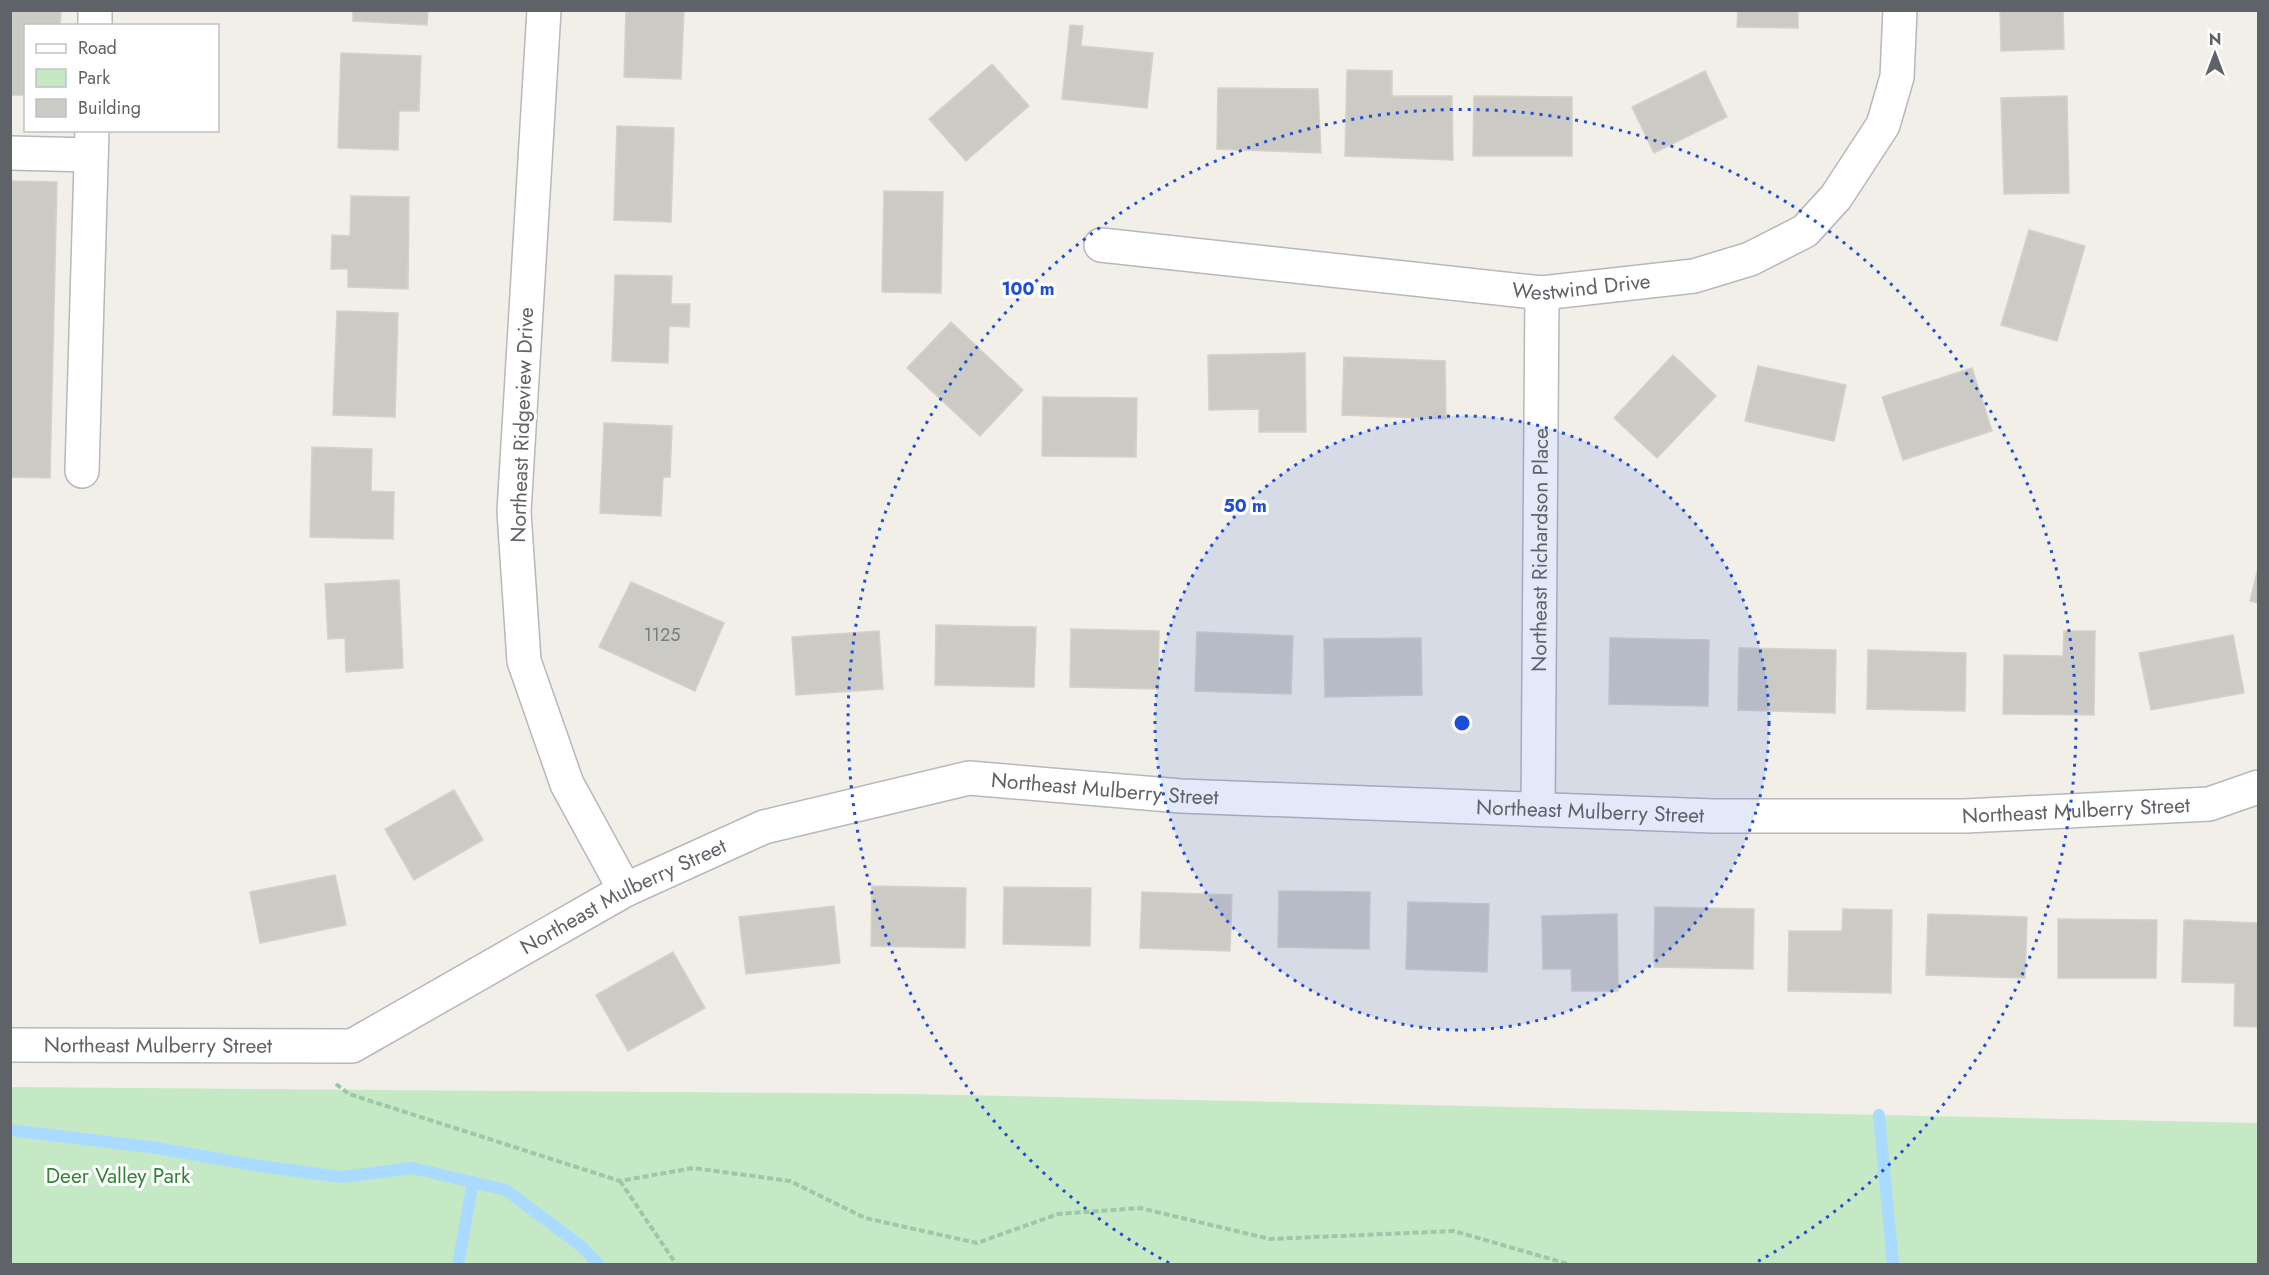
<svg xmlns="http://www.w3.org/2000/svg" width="2269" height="1275" font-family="Jost,sans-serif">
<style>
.green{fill:#c5e8c5}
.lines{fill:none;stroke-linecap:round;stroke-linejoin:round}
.stream{stroke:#aadaff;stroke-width:12}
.building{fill:#cccac5;stroke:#d6d1c6;stroke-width:1.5}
.minor-casing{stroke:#b5b8bc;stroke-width:36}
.path{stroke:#9cc7a9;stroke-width:4;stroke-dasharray:6 3;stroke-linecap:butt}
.minor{stroke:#fff;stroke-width:33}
.ring{fill:none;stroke:#1d4ed8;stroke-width:3;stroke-dasharray:3 6}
.labels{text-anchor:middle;stroke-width:6;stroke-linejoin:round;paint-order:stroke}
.number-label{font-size:18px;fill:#7a7d7f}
.street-label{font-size:21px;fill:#5f6368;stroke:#fff}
.park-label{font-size:21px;fill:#348238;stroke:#fff}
.centre{fill:#1d4ed8;stroke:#fff;stroke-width:3}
.ring-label{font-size:18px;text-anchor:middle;font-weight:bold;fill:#1d4ed8;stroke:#fff;stroke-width:6;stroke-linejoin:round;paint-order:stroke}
</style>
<rect width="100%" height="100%" fill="#f1efe8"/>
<path class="green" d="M11,1087L911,1094L2258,1123V1264H11Z"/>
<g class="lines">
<path class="stream" d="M1879,1115L1893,1264
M10,1130L157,1148L259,1166L342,1177L412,1168L506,1190L581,1246L598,1264
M458,1264L473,1182"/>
</g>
<path class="building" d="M10,10H61L60,26H26V95H10Z
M353,10H428L427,25L353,21Z
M626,10H684L681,79L624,77Z
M1738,10H1798V28L1737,27Z
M2000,10H2063L2064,49L2001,51Z
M1070,25L1083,26L1081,46L1153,53L1147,108L1062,99Z
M341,53L421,56L419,111H399L398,150L338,148Z
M992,64L1029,106L966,161L929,119Z
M1347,70L1392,71V96H1452L1453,160L1345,156Z
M1705,71L1727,117L1654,153L1632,107Z
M1218,88L1318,89L1321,153L1217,149Z
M1474,96L1572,97V156H1473Z
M2067,96L2069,193L2004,194L2001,98Z
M617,126L674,128L671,222L614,220Z
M10,181L57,182L50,478L10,477Z
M884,191L943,192L941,293L882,292Z
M351,196L409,197L408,289L348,287V269H331L332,235L350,236Z
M2029,230L2085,246L2057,341L2001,325Z
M615,275L672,276L671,304H690L689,327L669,326L668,363L612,361Z
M337,311L398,313L395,417L333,415Z
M951,322L1023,390L980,436L907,368Z
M1305,353L1306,432H1259V409L1209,410L1208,355Z
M1673,355L1716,396L1657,458L1614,418Z
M1344,357L1445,361L1446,419L1342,415Z
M1758,366L1846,385L1834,441L1745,421Z
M1972,368L1992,431L1903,460L1882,397Z
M1043,397L1137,398L1136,457L1042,456Z
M604,423L672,426L670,477H663L661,516L600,513Z
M312,447L372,449L371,491L394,492L393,539L310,537Z
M2258,568V603L2250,601Z
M399,580L403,668L346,672L345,638L328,639L325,584Z
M631,582L724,623L695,691L599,647Z
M936,625L1036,627L1034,687L935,685Z
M1071,629L1159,631L1158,689L1070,687Z
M879,631L883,689L796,695L792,637Z
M2064,631H2095L2094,715L2003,714L2004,655L2063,656Z
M1197,632L1293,636L1291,694L1195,691Z
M2233,635L2244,693L2151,710L2139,653Z
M1421,638L1422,695L1325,697L1324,639Z
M1610,638L1709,640L1708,706L1609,704Z
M1739,648L1836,650L1835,713L1738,710Z
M1868,650L1966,653L1965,711L1867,709Z
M454,790L483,840L414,880L385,829Z
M335,875L346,925L260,943L250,892Z
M872,886L966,888L965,948L871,946Z
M1004,887L1091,888L1090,946L1003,944Z
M1279,891L1370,892L1369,949L1278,947Z
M1142,892L1232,895L1230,951L1140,948Z
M1408,902L1489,904L1487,972L1406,969Z
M834,906L840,963L746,974L739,917Z
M1655,907L1754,909L1753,969L1654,967Z
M1843,909L1892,910L1891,993L1788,991L1789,931H1842Z
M1617,914L1618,991H1572L1571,969H1543L1542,916Z
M1928,914L2027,917L2025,978L1926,975Z
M2058,919L2157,920L2156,978H2058Z
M2184,920L2258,923V1027L2234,1026L2235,983L2182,982Z
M673,952L705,1008L628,1051L596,995Z"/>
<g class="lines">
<g class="minor-casing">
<g id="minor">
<path d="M544,10L514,512L524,661L567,784L625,890"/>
<path d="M95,26V10"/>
<path d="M10,153L91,155"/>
<path id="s1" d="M1101,245L1542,293L1694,276L1750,259L1805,231L1836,197L1883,125L1897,77L1900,10"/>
<path d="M82,471L92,130"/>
<path id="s2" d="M1538,808L1542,293"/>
<path id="s3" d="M10,1045L352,1046L625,890L764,827L969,778L1181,796L1713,816H1965L2209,804L2258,787"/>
</g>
</g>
<path class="path" d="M336,1084L349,1094L620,1181L693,1168L790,1181L865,1218L977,1243L1058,1214L1140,1208L1270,1239L1454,1231L1568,1264
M620,1181L676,1264"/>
<use href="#minor" class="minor"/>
</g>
<circle cx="1462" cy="723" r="307" fill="#1d4ed8" fill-opacity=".12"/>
<g class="ring">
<circle cx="1462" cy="723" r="307"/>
<path d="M1169 1263A614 614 0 1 1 1755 1263"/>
</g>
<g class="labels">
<g class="number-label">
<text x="662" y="641">1125</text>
</g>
<g class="street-label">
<text dy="7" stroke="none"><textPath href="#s1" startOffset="483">Westwind Drive</textPath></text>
<text transform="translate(522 425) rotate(-88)" y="7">Northeast Ridgeview Drive</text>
<text dy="7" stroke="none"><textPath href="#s2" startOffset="258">Northeast Richardson Place</textPath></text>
<text dy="7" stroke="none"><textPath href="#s3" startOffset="1156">Northeast Mulberry Street</textPath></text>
<text dy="7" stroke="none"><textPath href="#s3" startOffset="2128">Northeast Mulberry Street</textPath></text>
<text dy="7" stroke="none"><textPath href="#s3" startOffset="1642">Northeast Mulberry Street</textPath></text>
<text dy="7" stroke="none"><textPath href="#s3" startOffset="652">Northeast Mulberry Street</textPath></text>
<text dy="7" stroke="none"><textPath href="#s3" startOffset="148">Northeast Mulberry Street</textPath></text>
</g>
<g class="park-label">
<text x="118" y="1183">Deer Valley Park</text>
</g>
</g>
<circle cx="1462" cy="723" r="9" class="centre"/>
<g class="ring-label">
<text x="1028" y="295">100 m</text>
<text x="1245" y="512">50 m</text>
</g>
<rect width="2269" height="1275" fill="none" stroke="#5f6368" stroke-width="24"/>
<rect x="24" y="24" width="195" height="108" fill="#ffffff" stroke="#bfc1c3" stroke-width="1.5"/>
<rect x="36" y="44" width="30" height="9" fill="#ffffff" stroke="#bfc1c3" stroke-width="1.5"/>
<text x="78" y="54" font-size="18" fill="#5f6368">Road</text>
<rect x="36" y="69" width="30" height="18" fill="#c5e8c5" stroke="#bfc1c3" stroke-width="1.5"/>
<text x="78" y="84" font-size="18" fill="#5f6368">Park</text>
<rect x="36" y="99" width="30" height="18" fill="#cccac5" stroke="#bfc1c3" stroke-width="1.5"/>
<text x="78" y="114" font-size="18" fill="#5f6368">Building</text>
<g transform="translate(2215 54)" stroke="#ffffff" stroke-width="4.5" paint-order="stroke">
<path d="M0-4.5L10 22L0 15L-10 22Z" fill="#5f6368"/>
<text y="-9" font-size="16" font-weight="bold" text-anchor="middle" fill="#5f6368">N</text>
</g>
</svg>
